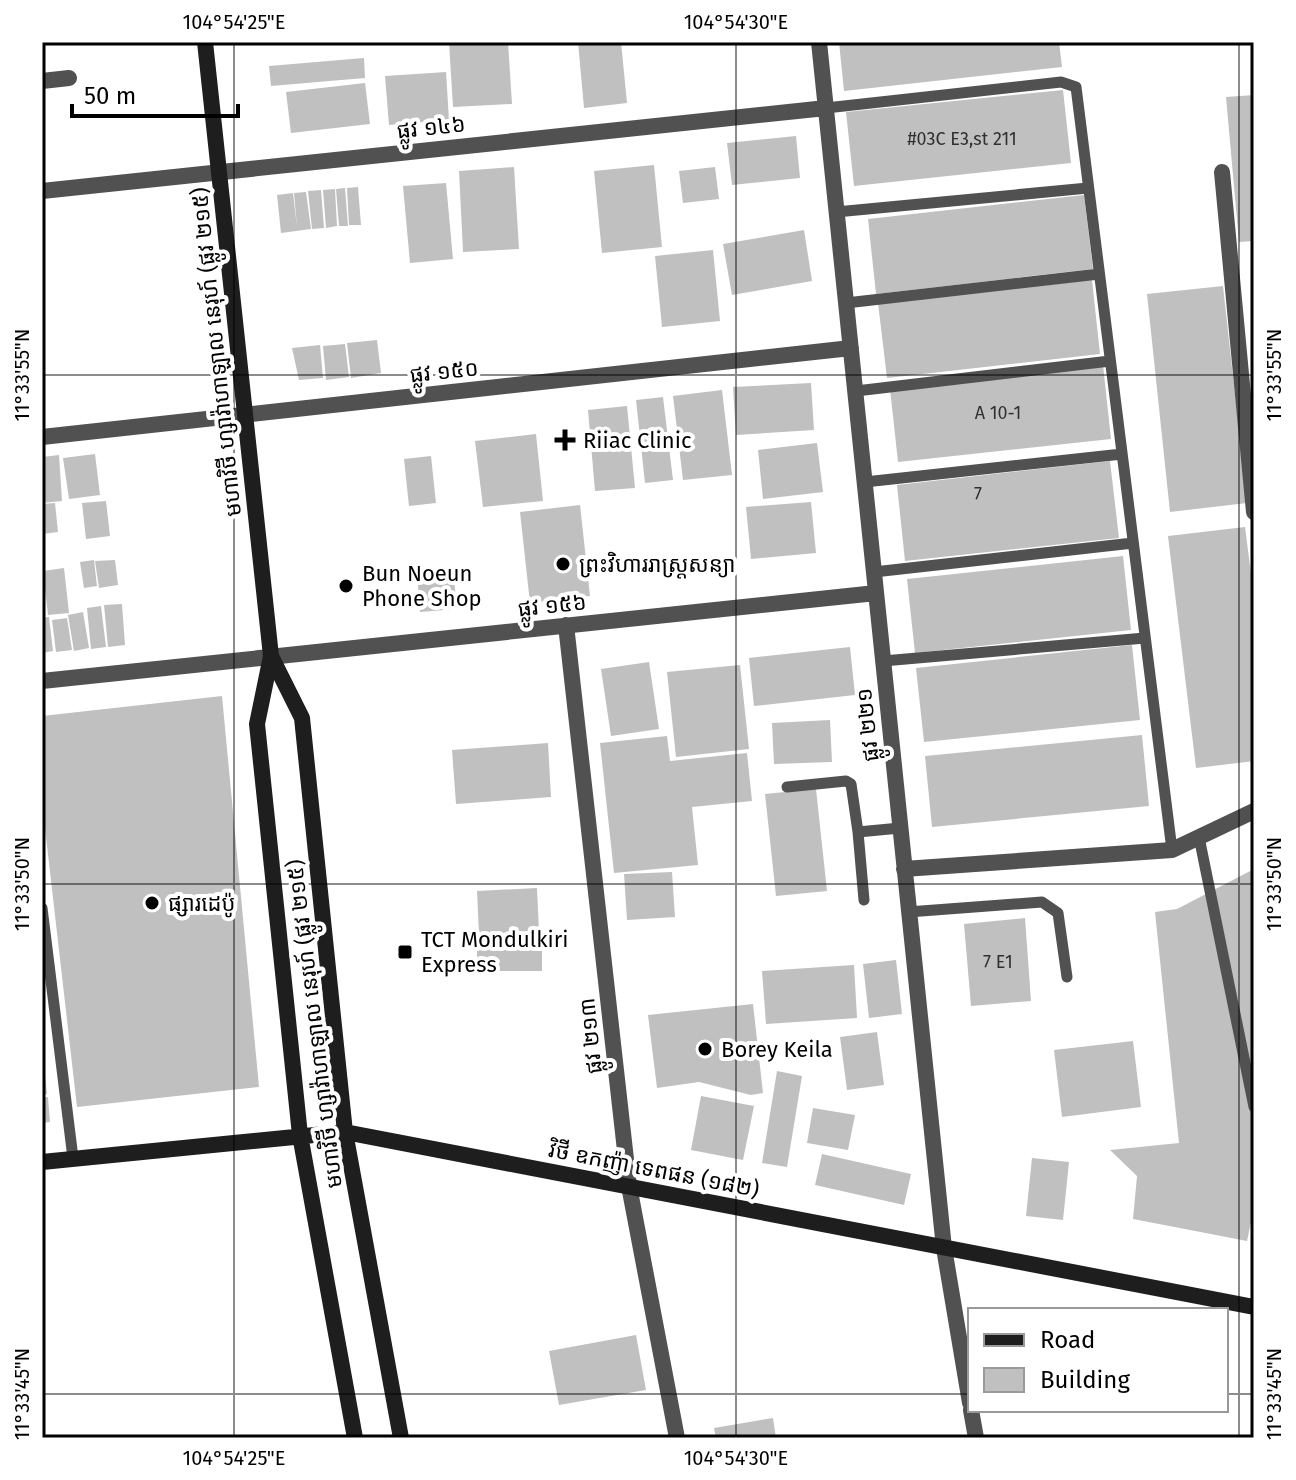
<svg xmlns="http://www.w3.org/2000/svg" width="1296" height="1480" font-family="'Fira Sans','Noto Sans Khmer',sans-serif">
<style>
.building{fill:#c0c0c0}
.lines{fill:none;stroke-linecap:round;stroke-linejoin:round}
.lane{stroke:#515151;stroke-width:11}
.street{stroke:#515151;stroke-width:16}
.secondary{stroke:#1e1e1e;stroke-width:16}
.ticks{fill:none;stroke:#000;stroke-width:2;stroke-opacity:0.45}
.poi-dot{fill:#000;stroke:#fff;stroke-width:3}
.labels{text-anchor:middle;stroke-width:8;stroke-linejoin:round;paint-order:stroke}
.number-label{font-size:18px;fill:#303030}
.street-label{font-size:22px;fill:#000;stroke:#fff}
.poi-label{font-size:22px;fill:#000;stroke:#fff;text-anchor:start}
.neatline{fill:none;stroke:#000;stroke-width:3}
.ticks-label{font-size:20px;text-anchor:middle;fill:#000}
</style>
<rect width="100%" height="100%" fill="#fff"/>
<path class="building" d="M449,42H508L512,104L453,107Z
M578,42H621L627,103L584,108Z
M839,42H1059L1062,67L844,91Z
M364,58L365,78L271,86L269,66Z
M446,72L449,120L389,125L385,76Z
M365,83L370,124L291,133L286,92Z
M1063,90L1071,163L854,186L846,112Z
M1254,95V241L1239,242L1226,97Z
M796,136L800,178L732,185L727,143Z
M654,165L662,247L602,253L594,171Z
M514,167L519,249L463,252L459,171Z
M715,167L719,199L683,203L679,171Z
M446,183L453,259L410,263L403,186Z
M358,187L361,225H349L347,188Z
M345,188L348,226H339L336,189Z
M335,189L337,226L326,228L323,190Z
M321,190L324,228L312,229L308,191Z
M306,192L311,229L281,233L277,195L293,193L297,227L294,193Z
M1084,195L1093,269L876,294L868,219Z
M804,230L812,281L732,295L723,244Z
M713,250L720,321L662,327L655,256Z
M1092,280L1100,354L887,378L878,303Z
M1223,286L1247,503L1170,512L1147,294Z
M377,340L381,373L351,378L347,343Z
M345,344L349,377L326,380L323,346Z
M320,345L323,378L299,380L292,348Z
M1103,365L1111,439L898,462L890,389Z
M811,383L814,430L736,435L733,387Z
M722,390L732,475L683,480L673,396Z
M663,397L673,480L645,483L636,400Z
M627,406L635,488L595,491L588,410Z
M536,434L543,501L483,507L475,441Z
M817,443L823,492L763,499L758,450Z
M95,454L100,495L69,499L63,458Z
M59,455L62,501L42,503V457Z
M431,456L436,503L409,506L404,459Z
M1110,461L1119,538L905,561L897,485Z
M106,501L110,536L86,539L82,503Z
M811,502L816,553L751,559L746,507Z
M55,503L58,532L42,534V504Z
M580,505L590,596L530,603L520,512Z
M1245,527L1254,597V761L1196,768L1168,536Z
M1123,556L1131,630L915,653L907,579Z
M94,560L97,586L84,588L80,562Z
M115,560L118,585L99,588L95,561Z
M64,568L69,613L48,615L43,571Z
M453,569L457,609L420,612L417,572Z
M122,604L125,645L108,647L104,605Z
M101,606L106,647L91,649L87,608Z
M83,612L89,648L74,651L68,615Z
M49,617L53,651L42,653V618Z
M67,618L72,650L56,652L52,620Z
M1132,645L1140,720L924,742L916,668Z
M850,647L855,695L754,706L749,658Z
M649,662L659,729L611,736L601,669Z
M740,665L749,749L676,757L667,672Z
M222,696L259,1087L77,1107L42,802V716Z
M830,720L832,762L774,764L772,723Z
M1142,735L1149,806L932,827L925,756Z
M667,736L670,761L747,753L752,801L692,807L698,865L614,873L600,743Z
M548,743L551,797L456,804L452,750Z
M816,789L827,891L776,896L765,794Z
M1254,869V1208L1247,1241L1133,1219L1137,1176L1110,1150L1179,1143L1155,912L1177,909Z
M672,872L675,917L627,920L624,874Z
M537,888L539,932L479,935L477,891Z
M1025,918L1031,1001L971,1006L964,924Z
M477,945H542V971H477Z
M896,960L902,1014L869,1018L863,964Z
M854,965L857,1018L766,1024L762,971Z
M753,1004L763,1093L751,1095L699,1082L657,1088L648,1015Z
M877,1032L884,1085L847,1090L840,1037Z
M1133,1041L1141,1107L1062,1117L1054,1050Z
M777,1071L802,1076L787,1167L762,1163Z
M42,1075H45L47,1094L42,1095Z
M701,1096L754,1106L743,1160L691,1150Z
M48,1097L50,1122L42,1123V1098Z
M813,1108L855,1115L848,1150L807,1143Z
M822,1154L911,1174L904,1205L815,1185Z
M1032,1158L1069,1162L1063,1220L1026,1216Z
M636,1335L646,1390L559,1405L549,1351Z
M773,1418L776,1438H716L714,1428Z"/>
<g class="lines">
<path class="lane" d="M826,108L1061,82L1076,87L1172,850
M836,212L1088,188
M846,303L1099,274
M856,391L1110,361
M865,482L1122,454
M874,572L1133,543
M883,661L1145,638
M787,787L846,781L851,784L858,832
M1199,837L1254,1107
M864,900L858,832L900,828
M42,908L73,1158
M908,912L1042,902L1058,913L1067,977"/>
<path class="street" d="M819,42L944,1248L970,1403
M42,81L69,78
M1222,172L1254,512
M42,191L826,108
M42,437L851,348
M566,625L629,1186L677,1438
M42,681L876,593
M904,869L1172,850L1254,811
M971,1410L976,1438"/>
<path class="secondary" d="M205,42L271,656L257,724L300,1135L355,1438
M271,656L302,718L345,1132L401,1438
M42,1162L345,1132L1254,1307"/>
</g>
<path class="ticks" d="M234,42V1438M736,42V1438M1239,42V1438M42,375H1254M42,884H1254M42,1394H970M1226,1394H1254"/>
<g class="poi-dot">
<path d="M561 428h8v8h8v8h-8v8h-8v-8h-8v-8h8z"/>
<circle cx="563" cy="564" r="8"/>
<circle cx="346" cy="586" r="8"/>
<circle cx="152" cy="903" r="8"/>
<rect x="397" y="944" width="16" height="16" rx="4"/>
<circle cx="705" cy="1049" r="8"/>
</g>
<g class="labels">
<g class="number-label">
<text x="962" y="145">#03C E3,st 211</text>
<text x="998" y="419">A 10-1</text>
<text x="978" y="500">7</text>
<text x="998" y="968">7 E1</text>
</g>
<g class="street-label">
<text transform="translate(431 127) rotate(-6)" y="8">ផ្លូវ ១៤៦</text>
<text transform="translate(216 352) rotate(-96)" y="8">មហាវិថី ហ្សាវ៉ាហាឡាល នេរុហ៍ (ផ្លូវ ២១៥)</text>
<text transform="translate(444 371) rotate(-6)" y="8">ផ្លូវ ១៥០</text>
<text transform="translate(552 605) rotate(-6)" y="8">ផ្លូវ ១៥៦</text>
<text transform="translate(867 725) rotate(-96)" y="8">ផ្លូវ ២២១</text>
<text transform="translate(314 1024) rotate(-97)" y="8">មហាវិថី ហ្សាវ៉ាហាឡាល នេរុហ៍ (ផ្លូវ ២១៥)</text>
<text transform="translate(590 1036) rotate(-96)" y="8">ផ្លូវ ២១៣</text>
<text transform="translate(654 1169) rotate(11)" y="8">វិថី ឧកញ៉ា ទេពផន (១៨២)</text>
</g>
<g class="poi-label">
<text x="583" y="448">Riiac Clinic</text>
<text x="579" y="572">ព្រះវិហាររាស្ត្រសន្យា</text>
<text x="362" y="581">Bun Noeun<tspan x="362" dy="25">Phone Shop</tspan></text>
<text x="168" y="911">ផ្សារដេប៉ូ</text>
<text x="421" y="947">TCT Mondulkiri<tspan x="421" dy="25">Express</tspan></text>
<text x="721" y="1057">Borey Keila</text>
</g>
</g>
<rect width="1296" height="1480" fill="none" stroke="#ffffff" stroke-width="88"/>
<rect x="968" y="1308" width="260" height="104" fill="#ffffff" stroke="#999999" stroke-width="2"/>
<rect x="984" y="1334" width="40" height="12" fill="#1e1e1e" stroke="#999999" stroke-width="2"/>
<text x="1040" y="1348" font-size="24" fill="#000000">Road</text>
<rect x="984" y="1368" width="40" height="24" fill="#c0c0c0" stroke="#999999" stroke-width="2"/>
<text x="1040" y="1388" font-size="24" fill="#000000">Building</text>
<path d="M72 104v12h166v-12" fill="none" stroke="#000000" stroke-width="4"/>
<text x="84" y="104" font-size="24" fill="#000000" stroke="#ffffff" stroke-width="6" paint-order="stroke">50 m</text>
<rect x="44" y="44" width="1208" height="1392" class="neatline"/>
<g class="ticks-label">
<text x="234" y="29">104°54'25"E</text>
<text x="736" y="29">104°54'30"E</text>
<text transform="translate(22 375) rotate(-90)" y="7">11°33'55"N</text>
<text transform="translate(1274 375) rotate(-90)" y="7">11°33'55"N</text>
<text transform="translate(22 884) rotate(-90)" y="7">11°33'50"N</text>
<text transform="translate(1274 884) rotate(-90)" y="7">11°33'50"N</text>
<text transform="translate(22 1394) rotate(-90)" y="7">11°33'45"N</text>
<text transform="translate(1274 1394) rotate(-90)" y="7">11°33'45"N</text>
<text x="234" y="1465">104°54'25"E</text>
<text x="736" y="1465">104°54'30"E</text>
</g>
</svg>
